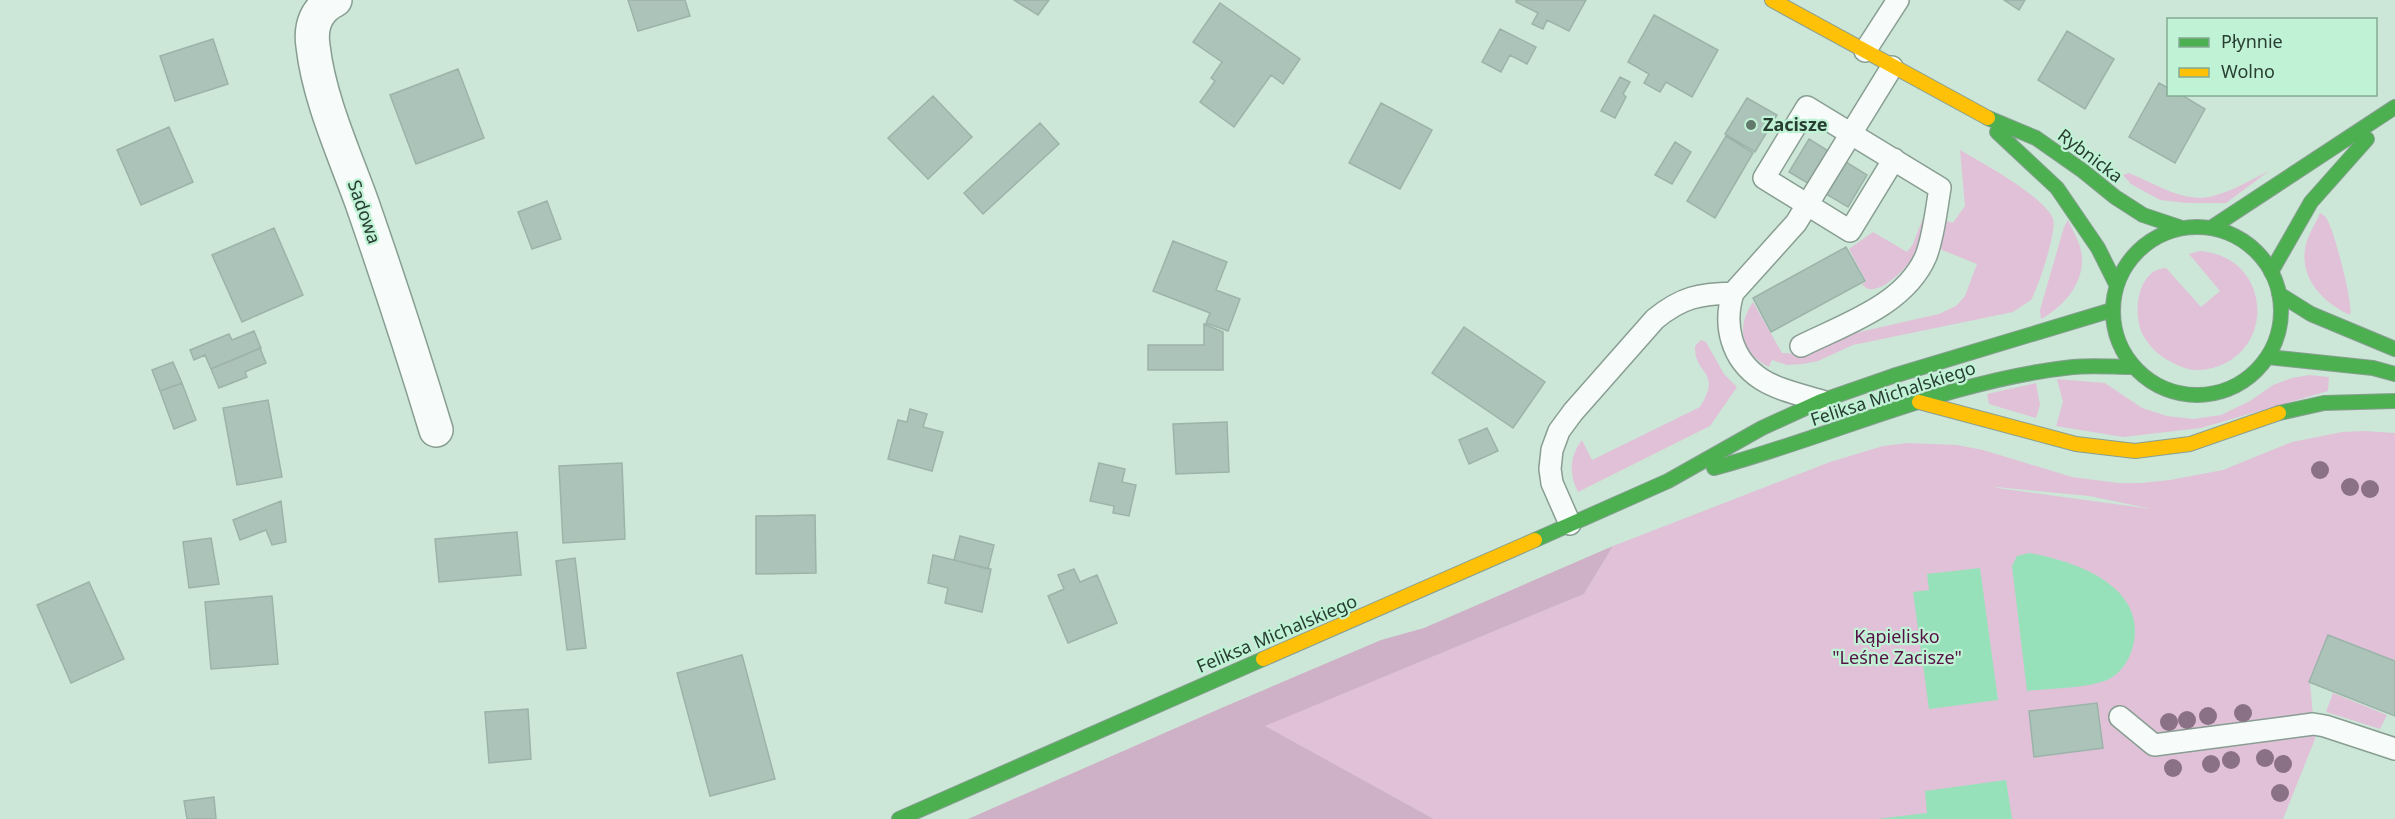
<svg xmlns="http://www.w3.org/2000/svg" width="2395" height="819" font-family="'Noto Sans',sans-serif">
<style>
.green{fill:#e1c1d8;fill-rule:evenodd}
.forest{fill:#cfb1c7}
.water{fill:#96e1b9}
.building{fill:#acc3ba;stroke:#9cb3a9;stroke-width:1.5}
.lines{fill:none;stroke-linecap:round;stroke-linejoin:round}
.lane-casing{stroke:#889e92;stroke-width:24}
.street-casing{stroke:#889e92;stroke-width:36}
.fast-casing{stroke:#889e92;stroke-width:16}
.slow-casing{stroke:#889e92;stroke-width:16}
.lane{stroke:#f7fbf9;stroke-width:21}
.street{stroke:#f7fbf9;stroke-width:33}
.fast{stroke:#4caf50;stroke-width:14}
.slow{stroke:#ffc107;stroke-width:14}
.tree{fill:#8b7186}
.poi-dot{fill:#62796c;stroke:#c0f3d5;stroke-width:2}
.labels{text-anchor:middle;stroke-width:4.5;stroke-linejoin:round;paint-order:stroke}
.poi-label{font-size:18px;font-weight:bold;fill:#293e32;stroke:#c0f3d5;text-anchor:start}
.street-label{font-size:18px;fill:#293e32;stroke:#c0f3d5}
.park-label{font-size:18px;fill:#551044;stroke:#c0f3d5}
</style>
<rect width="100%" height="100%" fill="#cce7d7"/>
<path class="green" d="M1960,150C1981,162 2045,197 2053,219C2057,232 2038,288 2031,300L2013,312L1853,345L1818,361L1803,364L1787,365L1772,360L1769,367C1740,353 1736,327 1753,302L1782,353L1802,354L1846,335L1939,314L1956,306L1965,296L1977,264L1942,250L1936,239L1942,223L1947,221L1953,223L1965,206Z
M2269,171L2226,203H2187L2160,200L2131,184L2123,175L2129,173C2154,183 2185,204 2213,196C2233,191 2250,180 2269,171Z
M1925,213L1927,215C1920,243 1914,265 1890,281C1884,286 1876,290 1868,289L1862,285L1866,281L1849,249L1873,232L1907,252L1913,244Z
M2320,213C2322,214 2326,217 2327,219C2334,230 2354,306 2350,315C2322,302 2298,277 2306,244C2309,233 2316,223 2320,213Z
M2068,220C2072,230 2079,240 2081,251C2087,280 2065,306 2041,319L2040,310L2064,227Z
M2200,251C2276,257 2277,363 2200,370C2191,371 2181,367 2173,363C2161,357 2150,348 2143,335C2132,315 2137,269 2166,268L2201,307L2220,291L2189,254Z
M1701,340L1706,342L1724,374L1737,387L1710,426L1578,492C1569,474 1569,457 1582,440L1592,460L1700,407C1723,370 1694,376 1695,346Z
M2309,375L2329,377L2328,391L2201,428L2123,437L2056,426L2063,402L2057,379L2105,383L2142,408L2167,416L2193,419L2221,415L2250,401L2273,385L2292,378Z
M2036,383L2040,405L2036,418L1989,404L1987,394Z
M2364,431L2395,433V716L2310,682L2315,739L2283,819H1434L1264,726L1584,594L1613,546L1830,462L1883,446L1908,443L1957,445L1983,450L2072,477L2118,483H2141L2170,480L2223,470L2292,442L2342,432ZM1996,487L2089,496L2152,509L1997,488Z
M2333,693L2387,715L2380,729L2326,712Z"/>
<path class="forest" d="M1613,546L1584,594L1265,726L1434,819H968L1226,706L1381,640L1424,628Z"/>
<path class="water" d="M2029,553C2075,561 2148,586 2133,646C2130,659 2121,673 2109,679C2088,689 2050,688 2027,691L2012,566L2017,556Z
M1980,568L1998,700L1929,709L1913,592L1929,590L1927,574Z
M2006,780L2012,819H1877L1927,813L1925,791Z"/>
<path class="building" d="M628,0H685L690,16L638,31Z
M1014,0H1049L1038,15Z
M1516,0H1586L1569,31L1547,20L1543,29L1532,24L1538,13L1516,2Z
M2004,0H2025L2019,10Z
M1220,3L1300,59L1283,84L1271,75L1234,127L1200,102L1215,81L1211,78L1222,62L1193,42Z
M1654,15L1718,50L1692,97L1666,82L1660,92L1644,83L1649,74L1628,62Z
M1500,29L1536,47L1527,64L1510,55L1501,72L1482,62Z
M2067,31L2114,59L2085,109L2038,80Z
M213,39L228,84L175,101L160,56Z
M458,69L484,138L416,164L390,95Z
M1620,77L1630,82L1623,94L1626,97L1615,118L1601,111Z
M2159,83L2168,88V94H2180L2205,109L2175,163L2129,137Z
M933,96L972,137L928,179L888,138Z
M1747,98L1777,115L1755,152L1725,134Z
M1381,103L1432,130L1400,189L1349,163Z
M1040,123L1059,144L983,214L964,193Z
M169,127L193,182L141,205L117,150Z
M1726,136L1753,153L1715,218L1687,201Z
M1809,139L1867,175L1848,207L1789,172Z
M1675,142L1691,152L1672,184L1655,175Z
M547,201L561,239L532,249L518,212Z
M274,228L303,295L242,322L212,255Z
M1173,241L1227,262L1216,290L1240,299L1228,331L1206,323L1210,313L1153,291Z
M1846,247L1865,281L1771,332L1753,298Z
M1204,324L1223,332V370H1148V345H1204Z
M1464,327L1545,382L1513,428L1432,373Z
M254,331L261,348L211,369L205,355L194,360L190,350L229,334L232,340Z
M260,348L266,363L245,372L247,377L219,388L211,369Z
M173,362L182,383L160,391L152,370Z
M182,383L196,420L174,429L160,391Z
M268,400L282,477L237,485L223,408Z
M910,409L927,414L923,427L943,432L932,471L888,459L898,420L907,422Z
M1227,422L1229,472L1176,474L1173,424Z
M1487,428L1498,451L1469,464L1459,440Z
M622,463L625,539L563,543L559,466Z
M1099,463L1125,469L1122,482L1136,485L1129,516L1113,513L1114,506L1090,501Z
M281,501L286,542L272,545L266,530L240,540L233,520Z
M815,515L816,573L756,574V516Z
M517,532L521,575L439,582L435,539Z
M960,536L994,545L988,569L954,560Z
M211,538L219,584L189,588L183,542Z
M933,555L991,569L982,612L945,603L948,588L928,583Z
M575,558L586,648L567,650L556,561Z
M1074,569L1080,582L1097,575L1117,623L1068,643L1048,596L1064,589L1058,575Z
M89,582L124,659L71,683L37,605Z
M272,596L278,664L211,669L205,602Z
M2328,635L2395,661V716L2309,682Z
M742,655L775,779L710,796L677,673Z
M2097,703L2103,748L2034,757L2029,711Z
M528,709L531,759L489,763L485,712Z
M214,797L216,819H187L184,801Z"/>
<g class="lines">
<g class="lane-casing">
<path id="lane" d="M1865,51L1898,0
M1801,346C1845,324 1905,305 1926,256C1934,235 1936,211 1940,188L1807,107L1764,178L1850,231L1894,159
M1822,401C1802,395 1778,390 1761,379C1731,359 1723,325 1733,293L1796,223L1892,67
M1570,524L1552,483L1550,469L1552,450L1559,431L1573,412L1655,319C1682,297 1699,294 1733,293
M2120,717L2154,745L2313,724L2325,726L2395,749"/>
</g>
<g class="street-casing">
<path id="street" d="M335,0C316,9 310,26 313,46C319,99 344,153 362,203C388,278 413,354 436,430"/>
</g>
<g class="fast-casing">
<path id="fast" d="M1988,118L2036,138L2083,171L2115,197L2143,215L2182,228
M1997,132L2057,188L2098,248L2116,284
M2113 311a84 84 0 1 1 168 0a84 84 0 1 1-168 0Z
M2211,228L2395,107
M2271,272L2311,202L2367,139
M2279,294L2311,314L2395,349
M2268,357L2373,368L2395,374
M2279,413L2324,403L2395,401
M1714,468C1833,436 1949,380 2073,367C2092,365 2113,367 2132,367
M1535,540L1668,481L1762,428L1821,401L1893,376L2112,310
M899,819L1263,659"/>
</g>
<g class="slow-casing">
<path id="slow" d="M1772,0L1988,118
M1919,402L2076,444L2135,451L2190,444L2279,413
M1263,659L1535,540"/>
</g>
<use href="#lane" class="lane"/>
<use href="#street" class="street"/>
<use href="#fast" class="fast"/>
<use href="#slow" class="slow"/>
</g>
<g class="tree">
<circle cx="2320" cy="470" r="9"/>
<circle cx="2350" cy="487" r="9"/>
<circle cx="2370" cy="489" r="9"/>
<circle cx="2243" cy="713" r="9"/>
<circle cx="2208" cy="716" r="9"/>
<circle cx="2187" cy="720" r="9"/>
<circle cx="2169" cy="722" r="9"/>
<circle cx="2265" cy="758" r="9"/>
<circle cx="2231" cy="760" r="9"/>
<circle cx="2211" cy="764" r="9"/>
<circle cx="2283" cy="764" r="9"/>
<circle cx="2173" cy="768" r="9"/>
<circle cx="2280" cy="793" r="9"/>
</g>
<circle class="poi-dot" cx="1751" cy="125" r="6"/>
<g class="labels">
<g class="poi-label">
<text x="1763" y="131">Zacisze</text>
</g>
<g class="street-label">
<text transform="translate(2090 156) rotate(37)" y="6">Rybnicka</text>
<text transform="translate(364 212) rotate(71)" y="6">Sadowa</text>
<text transform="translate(1893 394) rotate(-18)" y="6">Feliksa Michalskiego</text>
<text transform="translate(1277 634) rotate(-23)" y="6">Feliksa Michalskiego</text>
</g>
<g class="park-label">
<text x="1897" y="643">Kąpielisko<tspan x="1897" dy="21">"Leśne Zacisze"</tspan></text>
</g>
</g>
<rect x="2167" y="18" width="210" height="78" fill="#c0f3d5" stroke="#84ab94" stroke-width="1.5"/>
<rect x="2179" y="38" width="30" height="9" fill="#4caf50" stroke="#84ab94" stroke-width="1.5"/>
<text x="2221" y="48" font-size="18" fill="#293e32">Płynnie</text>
<rect x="2179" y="68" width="30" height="9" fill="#ffc107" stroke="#84ab94" stroke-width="1.5"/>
<text x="2221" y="78" font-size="18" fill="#293e32">Wolno</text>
</svg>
